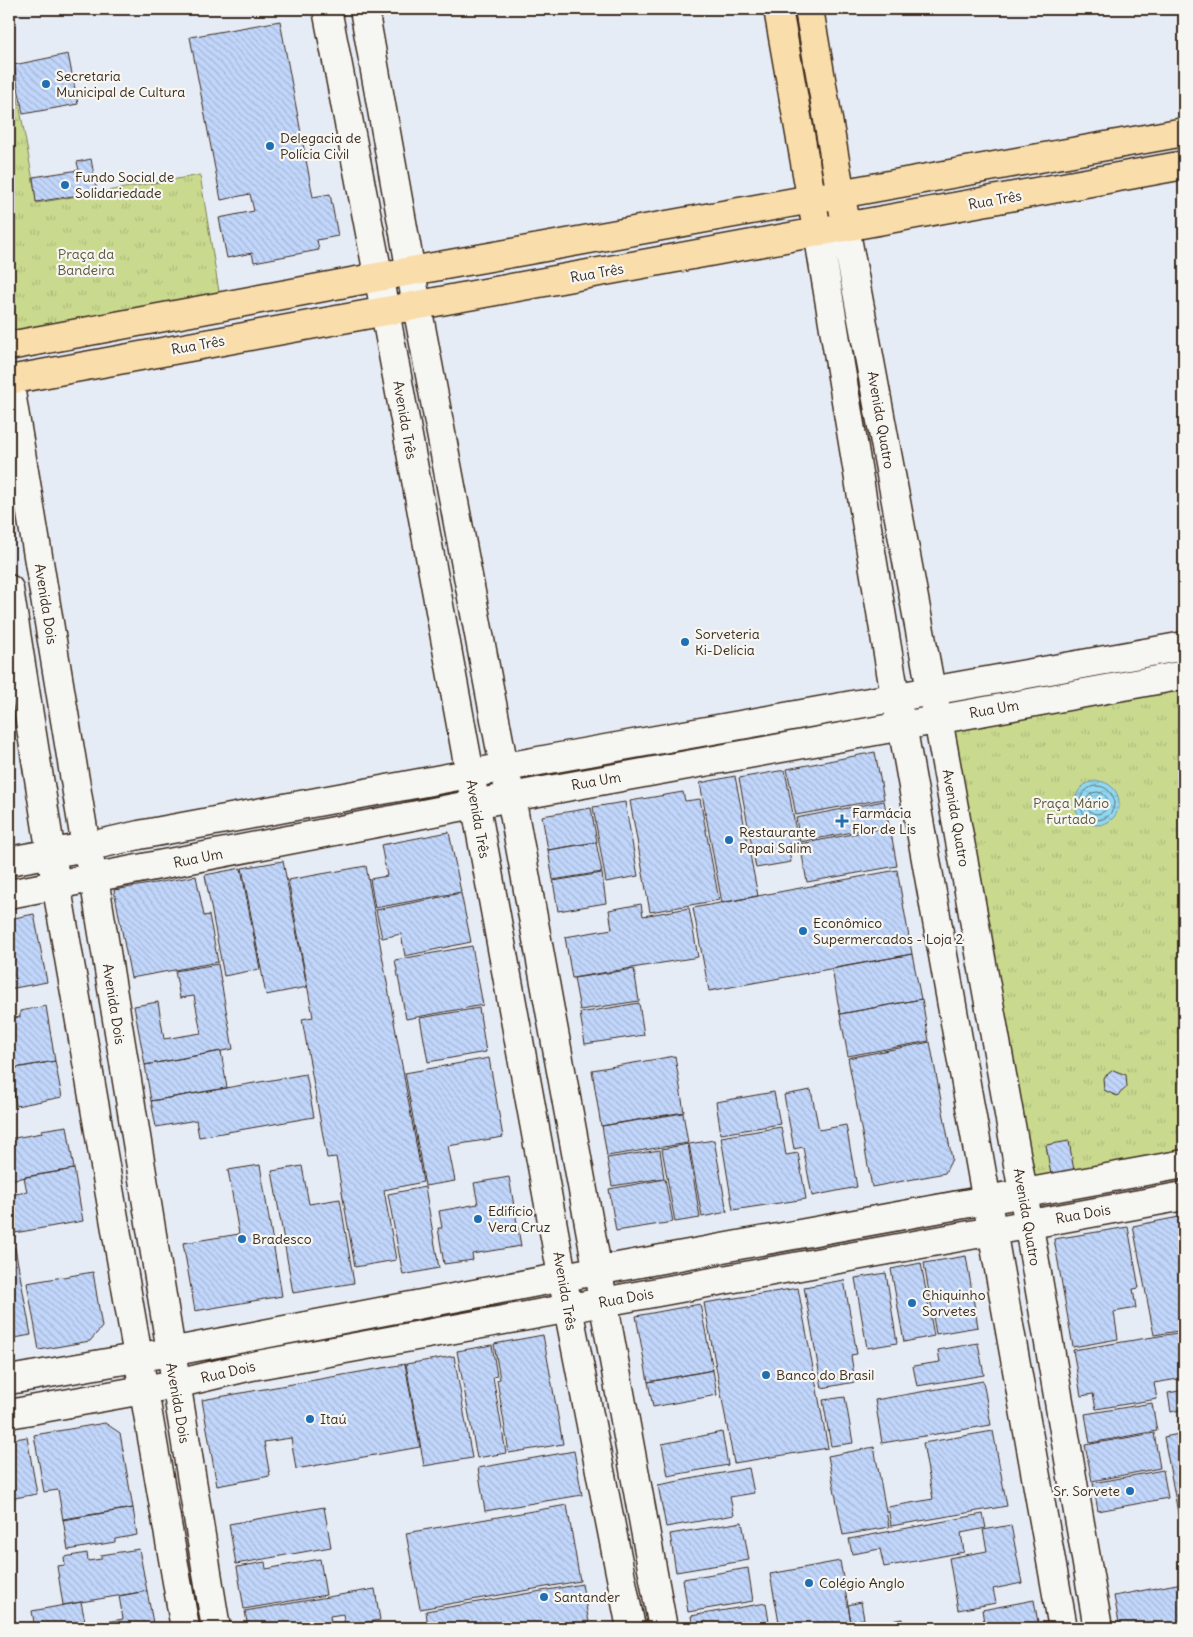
<svg xmlns="http://www.w3.org/2000/svg" width="1193" height="1637" font-family="Delius,sans-serif">
<style>
.park{fill:url(#park-tufts);stroke:#828256}
.water{fill:url(#water-waves);stroke:#6f929d}
.lines{fill:none;stroke-linecap:round;stroke-linejoin:round}
.shore{stroke:#5d7073;stroke-width:1}
.building{fill:url(#building-back-hatch);stroke:#3b2a1e}
.minor-casing{stroke:#3b2a1e;stroke-width:31}
.major-casing{stroke:#3b2a1e;stroke-width:31}
.minor{stroke:#f6f6f2;stroke-width:28}
.major{stroke:#f9ddab;stroke-width:28}
.poi-dot{fill:#1f6fb2;stroke:#f6f6f2;stroke-width:2}
.labels{text-anchor:middle;stroke-width:4.5;stroke-linejoin:round;paint-order:stroke}
.poi-label{font-size:14px;fill:#3b2a1e;stroke:#f6f6f2;text-anchor:start}
.street-label{font-size:14px;fill:#3b2a1e;stroke:#f6f6f2}
.park-label{font-size:14px;fill:#5e563a;stroke:#f6f6f2}
</style>
<defs>
<pattern id="park-tufts" width="24" height="20" patternUnits="userSpaceOnUse" patternTransform="scale(1.25)"><rect width="24" height="20" fill="#c9da8f"/><path d="M3 7l-1-3M5 7V3M7 7l1-3M15 17l-1-3M17 17v-4M19 17l1-3" fill="none" stroke="#aebb7b"/></pattern>
<pattern id="water-waves" width="16" height="10" patternUnits="userSpaceOnUse" patternTransform="scale(1.25)"><rect width="16" height="10" fill="#91d8f2"/><path d="M0 5q4-4 8 0t8 0" fill="none" stroke="#7ebacf"/></pattern>
<pattern id="building-back-hatch" width="6" height="6" patternUnits="userSpaceOnUse" patternTransform="scale(1.25)"><rect width="6" height="6" fill="#c1d6fb"/><path d="M-1 5l2 2M0 0l6 6M5-1l2 2" fill="none" stroke="#a7b8d7"/></pattern>
</defs>
<rect width="100%" height="100%" fill="#e6ecf5"/>
<filter id="ink" filterUnits="userSpaceOnUse"><feTurbulence type="fractalNoise" baseFrequency=".02" numOctaves="2"/><feDisplacementMap in="SourceGraphic" scale="10" xChannelSelector="R" yChannelSelector="G"/><feConvolveMatrix kernelMatrix="1 2 1 2 8 2 1 2 1" color-interpolation-filters="sRGB"/></filter>
<g filter="url(#ink)">
<path class="park" d="M9,48L37,203L200,175L221,304L9,344Z
M1184,676V1163L1024,1191L939,719Z"/>
<path class="water" d="M1075 803a22 22 0 1 1 44 0a22 22 0 1 1-44 0Z"/>
<g class="lines">
<path class="shore" d="M1080 803a17 17 0 1 1 34 0a17 17 0 1 1-34 0Z
M1086 803a11 11 0 1 1 22 0a11 11 0 1 1-22 0Z"/>
</g>
<path class="building" d="M280,21L313,197L330,194L338,236L317,240L319,250L254,262L252,253L227,258L219,218L254,211L250,194L221,200L190,37Z
M68,54L78,104L23,114L14,65Z
M91,159L97,192L36,202L33,177L79,170L77,162Z
M875,752L884,799L796,815L787,769Z
M785,770L798,842L788,844L791,862L756,868L739,778Z
M735,776L758,896L722,903L700,783Z
M683,792L685,801L700,799L719,900L650,912L630,801Z
M884,801L889,825L800,842L796,818Z
M625,802L638,876L606,882L593,807Z
M9,805L13,831L9,832Z
M591,808L597,842L548,850L542,816Z
M890,827L897,866L807,882L800,844Z
M449,832L461,892L375,908L370,879L387,876L381,845Z
M596,842L602,872L553,880L548,850Z
M283,861L307,987L266,995L242,868Z
M366,866L423,1182L384,1190L396,1260L355,1267L336,1157L327,1158L302,1019L313,1017L288,880Z
M241,868L260,969L224,976L205,875Z
M897,870L912,954L709,991L693,908Z
M602,873L606,903L558,911L553,881Z
M196,876L204,916L209,915L218,962L131,978L114,890Z
M461,893L471,942L405,956L401,934L382,938L376,910Z
M641,904L643,916L689,908L698,957L572,978L565,937L612,929L609,910Z
M34,914L47,982L9,989V919Z
M472,946L483,1005L406,1019L395,960Z
M912,954L921,999L840,1014L832,969Z
M218,964L233,1049L145,1065L134,1006L158,1002L164,1039L201,1033L194,996L180,998L175,971Z
M634,969L639,1001L580,1010L574,978Z
M922,999L929,1041L848,1056L840,1014Z
M639,1003L644,1035L585,1044L580,1013Z
M46,1006L55,1061L9,1069V1019L20,1017V1011Z
M479,1008L486,1052L428,1062L420,1018Z
M930,1042L952,1159L945,1173L872,1187L848,1058Z
M221,1051L227,1088L151,1101L145,1065Z
M675,1056L684,1112L601,1126L592,1070Z
M489,1058L503,1137L448,1146L455,1181L425,1186L405,1073Z
M55,1061L62,1097L16,1106L10,1069Z
M1113,1070L1126,1075L1127,1087L1117,1096L1104,1090L1103,1078Z
M306,1074L314,1117L199,1137L196,1120L156,1127L151,1101Z
M811,1090L819,1130L846,1125L857,1187L812,1196L803,1147L794,1149L784,1095Z
M774,1092L780,1124L721,1134L716,1102Z
M683,1113L688,1143L607,1156L602,1126Z
M67,1126L74,1169L9,1180V1139L42,1133L41,1130Z
M781,1127L786,1155L798,1153L806,1199L733,1210L721,1137Z
M714,1140L727,1212L702,1217L689,1144Z
M1069,1141L1074,1171L1051,1175L1046,1145Z
M688,1144L700,1218L675,1222L662,1149Z
M660,1150L664,1178L612,1186L607,1158Z
M260,1165L282,1296L195,1311L183,1243L239,1234L228,1170Z
M302,1166L309,1204L340,1199L354,1283L293,1293L272,1171Z
M74,1169L83,1221L9,1234V1195L27,1192L24,1177Z
M509,1177L521,1246L472,1254L473,1260L444,1264L438,1228H442L439,1211L478,1204L474,1183Z
M665,1179L673,1222L616,1231L609,1189Z
M425,1187L439,1268L403,1275L388,1194Z
M1184,1216V1330L1154,1335L1133,1226Z
M1128,1227L1139,1288L1133,1289L1136,1308L1114,1312L1118,1339L1073,1347L1054,1239Z
M15,1248L31,1335L9,1339V1249Z
M966,1256L978,1327L936,1334L924,1263Z
M921,1263L934,1336L904,1342L891,1269Z
M93,1272L102,1327L90,1341L39,1350L27,1283Z
M886,1273L897,1343L867,1348L855,1278Z
M844,1280L857,1354L851,1355L855,1382L822,1388L804,1287Z
M798,1288L828,1448L734,1463L704,1303Z
M700,1304L713,1370L648,1382L636,1316Z
M1184,1332V1378L1154,1383L1157,1399L1096,1409L1093,1394L1081,1396L1073,1350Z
M543,1335L563,1444L509,1453L497,1380L500,1379L494,1344Z
M978,1343L984,1375L917,1386L913,1366L940,1362L938,1350Z
M492,1345L497,1376L493,1377L506,1453L477,1458L457,1351Z
M454,1356L472,1458L424,1466L406,1364Z
M405,1364L420,1447L296,1469L291,1438L264,1442L270,1476L217,1486L202,1400Z
M713,1370L717,1395L653,1407L648,1382Z
M983,1381L991,1425L882,1443L875,1400Z
M1184,1390V1409L1171,1412L1168,1393Z
M845,1397L853,1443L831,1446L823,1400Z
M1152,1403L1157,1431L1090,1443L1085,1414Z
M105,1423L120,1433L133,1508L63,1520L58,1490L44,1492L34,1435Z
M993,1431L1007,1506L891,1526L888,1507L933,1499L923,1443Z
M722,1432L728,1465L668,1476L662,1444Z
M1154,1433L1160,1468L1092,1481L1085,1445Z
M1184,1433V1545L1164,1437Z
M27,1437L37,1494L9,1499V1440Z
M874,1447L889,1527L843,1535L828,1456Z
M574,1451L582,1495L485,1511L478,1468Z
M749,1468L754,1493L730,1497L734,1515L666,1527L658,1485Z
M1163,1470L1168,1498L1098,1511L1093,1483Z
M567,1505L580,1581L420,1609L406,1533Z
M324,1507L331,1547L236,1564L229,1524Z
M133,1508L137,1535L115,1539V1542L68,1550L63,1519Z
M983,1514L986,1528L961,1533L964,1552L884,1567L880,1549L852,1554L849,1539Z
M742,1522L749,1560L676,1572L670,1534Z
M1011,1525L1022,1583L993,1589L996,1603L958,1610L949,1558L987,1551L983,1530Z
M139,1549L147,1591L63,1605L57,1566L65,1565L64,1557L87,1553L88,1561L101,1559V1555Z
M320,1559L326,1595L244,1609L237,1567L265,1562L266,1569Z
M840,1561L852,1628H780L770,1574Z
M748,1568L753,1601L688,1612L683,1579Z
M1182,1583L1184,1594V1628H1120L1114,1596Z
M582,1584L590,1628H428L426,1611Z
M375,1589L380,1620L345,1626L343,1614L330,1616L332,1628H248L245,1611Z
M147,1591L154,1628H91L90,1625L123,1619L119,1596Z
M1034,1600L1039,1628H985L982,1610Z
M81,1602L85,1621L35,1628L32,1611Z
M861,1602L864,1619L851,1622L848,1605Z
M766,1603L770,1628H693L691,1616Z
M902,1619L904,1628H862L861,1626Z
M982,1625L983,1628H966Z"/>
<g class="lines">
<g class="minor-casing">
<path id="minor" d="M327,9L385,311L568,1308L631,1628
M364,9L417,306L504,767L511,797L663,1628
M845,227L931,690L938,719L1023,1192L1098,1628
M818,232L895,696L902,725L1063,1628
M9,380L86,847L94,878L216,1628
M9,589L51,854L185,1628
M9,861L86,847L139,835C487,770 835,706 1184,646
M9,894L511,797L1184,675
M9,1380L170,1352L563,1277L1184,1164
M9,1414L176,1384L252,1366L1184,1196"/>
</g>
<g class="major-casing">
<path id="major" d="M778,9L815,219
M809,9L844,213
M9,346L378,277L1184,132
M9,380L1184,165"/>
</g>
<use href="#minor" class="minor"/>
<use href="#major" class="major"/>
</g>
</g>
<g class="poi-dot">
<circle cx="46" cy="84" r="5"/>
<circle cx="270" cy="146" r="5"/>
<circle cx="65" cy="185" r="5"/>
<circle cx="685" cy="642" r="5"/>
<path d="M839.5 813.5h5v5h5v5h-5v5h-5v-5h-5v-5h5z"/>
<circle cx="729" cy="840" r="5"/>
<circle cx="803" cy="931" r="5"/>
<circle cx="478" cy="1219" r="5"/>
<circle cx="242" cy="1239" r="5"/>
<circle cx="912" cy="1303" r="5"/>
<circle cx="766" cy="1375" r="5"/>
<circle cx="310" cy="1419" r="5"/>
<circle cx="1130" cy="1491" r="5"/>
<circle cx="809" cy="1583" r="5"/>
<circle cx="544" cy="1597" r="5"/>
</g>
<g class="labels">
<g class="poi-label">
<text x="56" y="81">Secretaria<tspan x="56" dy="16">Municipal de Cultura</tspan></text>
<text x="280" y="143">Delegacia de<tspan x="280" dy="16">Polícia Civil</tspan></text>
<text x="75" y="182">Fundo Social de<tspan x="75" dy="16">Solidariedade</tspan></text>
<text x="695" y="639">Sorveteria<tspan x="695" dy="16">Ki-Delícia</tspan></text>
<text x="852" y="818">Farmácia<tspan x="852" dy="16">Flor de Lis</tspan></text>
<text x="739" y="837">Restaurante<tspan x="739" dy="16">Papai Salim</tspan></text>
<text x="813" y="928">Econômico<tspan x="813" dy="16">Supermercados - Loja 2</tspan></text>
<text x="488" y="1216">Edifício<tspan x="488" dy="16">Vera Cruz</tspan></text>
<text x="252" y="1244">Bradesco</text>
<text x="922" y="1300">Chiquinho<tspan x="922" dy="16">Sorvetes</tspan></text>
<text x="776" y="1380">Banco do Brasil</text>
<text x="320" y="1424">Itaú</text>
<text x="1120" y="1496" text-anchor="end">Sr. Sorvete</text>
<text x="819" y="1588">Colégio Anglo</text>
<text x="554" y="1602">Santander</text>
</g>
<g class="street-label">
<text transform="translate(995 200) rotate(-10)" y="5">Rua Três</text>
<text transform="translate(597 273) rotate(-10)" y="5">Rua Três</text>
<text transform="translate(198 345) rotate(-10)" y="5">Rua Três</text>
<text transform="translate(405 420) rotate(80)" y="5">Avenida Três</text>
<text transform="translate(881 420) rotate(80)" y="5">Avenida Quatro</text>
<text transform="translate(46 604) rotate(81)" y="5">Avenida Dois</text>
<text transform="translate(994 709) rotate(-10)" y="5">Rua Um</text>
<text transform="translate(596 781) rotate(-10)" y="5">Rua Um</text>
<text transform="translate(956 818) rotate(80)" y="5">Avenida Quatro</text>
<text transform="translate(478 819) rotate(80)" y="5">Avenida Três</text>
<text transform="translate(198 858) rotate(-11)" y="5">Rua Um</text>
<text transform="translate(114 1004) rotate(81)" y="5">Avenida Dois</text>
<text transform="translate(1083 1214) rotate(-10)" y="5">Rua Dois</text>
<text transform="translate(1027 1217) rotate(80)" y="5">Avenida Quatro</text>
<text transform="translate(565 1291) rotate(80)" y="5">Avenida Três</text>
<text transform="translate(626 1298) rotate(-10)" y="5">Rua Dois</text>
<text transform="translate(228 1372) rotate(-13)" y="5">Rua Dois</text>
<text transform="translate(178 1403) rotate(80)" y="5">Avenida Dois</text>
</g>
<g class="park-label">
<text x="86" y="259">Praça da<tspan x="86" dy="16">Bandeira</tspan></text>
<text x="1071" y="808">Praça Mário<tspan x="1071" dy="16">Furtado</tspan></text>
</g>
</g>
<rect width="1193" height="1637" fill="none" stroke="#f6f6f2" stroke-width="30"/>
<rect x="15" y="15" width="1163" height="1607" fill="none" stroke="#3b2a1e" stroke-width="2" filter="url(#ink)"/>
</svg>
